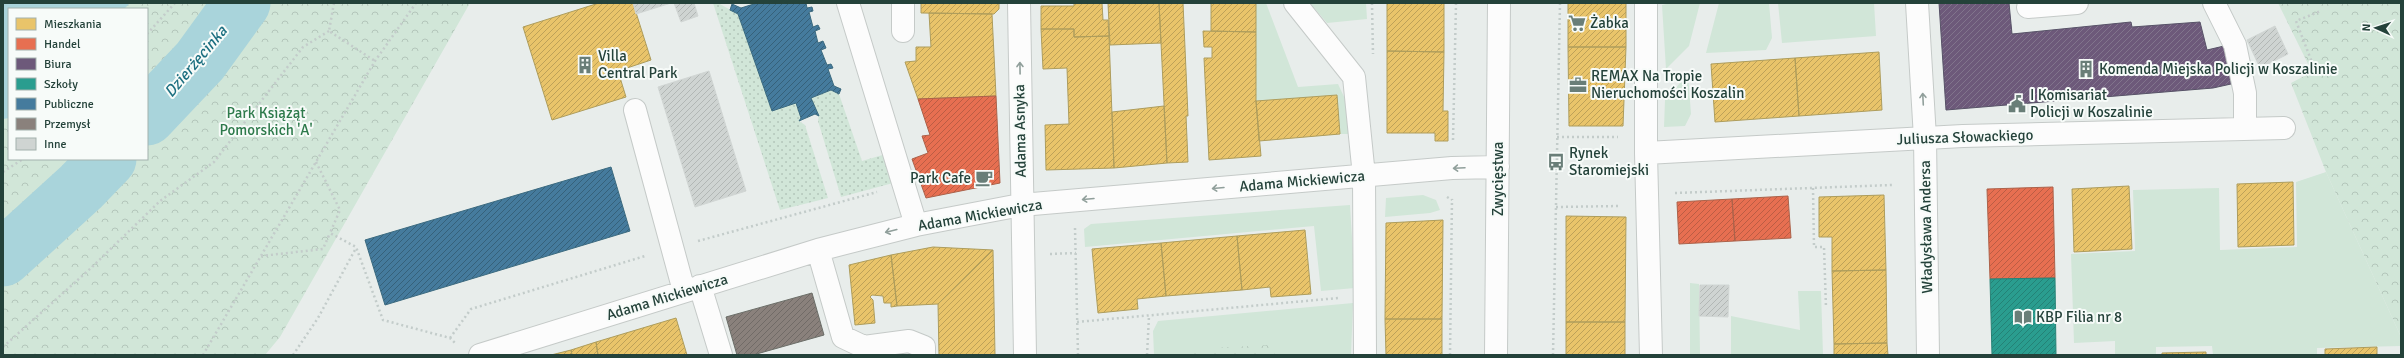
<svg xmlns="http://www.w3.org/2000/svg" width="2404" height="358" font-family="Signika,sans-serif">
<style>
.grass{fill:#d1e6d8}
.forest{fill:url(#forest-crowns);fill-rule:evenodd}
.garden{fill:url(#garden-dots)}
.water{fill:#a9d4db}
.homes{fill:url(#homes-hatch);stroke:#ae9d5c}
.shops{fill:url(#shops-hatch);stroke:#ac624a}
.offices{fill:url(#offices-hatch);stroke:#575267}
.schools{fill:url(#schools-hatch);stroke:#288276}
.public{fill:url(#public-hatch);stroke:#3b6a7f}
.industry{fill:url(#industry-hatch);stroke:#6b6e68}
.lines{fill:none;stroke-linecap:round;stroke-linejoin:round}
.river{stroke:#a9d4db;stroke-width:57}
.building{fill:url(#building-hatch);stroke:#d1d6d4}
.minor-casing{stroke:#c5cac8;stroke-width:24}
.path{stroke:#c3ccca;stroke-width:2.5;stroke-dasharray:2 3;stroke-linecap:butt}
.minor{stroke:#fcfcfc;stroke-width:22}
.oneway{stroke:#909f9b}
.labels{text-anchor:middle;stroke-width:4;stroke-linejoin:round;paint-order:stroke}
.poi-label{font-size:15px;fill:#24423a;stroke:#f7fbf9;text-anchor:start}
.park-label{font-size:15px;fill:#2d7a4b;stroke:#f7fbf9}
.street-label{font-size:15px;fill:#24423a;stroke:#f7fbf9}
.water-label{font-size:16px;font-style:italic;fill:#1c6f80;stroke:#f7fbf9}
</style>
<defs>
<pattern id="forest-crowns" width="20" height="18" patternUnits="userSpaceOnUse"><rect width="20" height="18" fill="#d1e6d8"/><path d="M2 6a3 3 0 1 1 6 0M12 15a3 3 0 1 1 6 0" fill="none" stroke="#b3c6ba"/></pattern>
<pattern id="garden-dots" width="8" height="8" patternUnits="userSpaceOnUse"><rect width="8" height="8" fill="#d1e6d8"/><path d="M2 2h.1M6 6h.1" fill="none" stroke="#b3c6ba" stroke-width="1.8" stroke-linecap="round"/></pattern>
<pattern id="homes-hatch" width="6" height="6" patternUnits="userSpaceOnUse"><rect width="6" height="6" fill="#e9c46a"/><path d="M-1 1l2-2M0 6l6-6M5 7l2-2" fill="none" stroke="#bda158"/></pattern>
<pattern id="shops-hatch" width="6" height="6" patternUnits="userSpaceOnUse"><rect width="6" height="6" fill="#e76f51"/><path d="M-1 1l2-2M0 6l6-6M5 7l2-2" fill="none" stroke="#bb5d44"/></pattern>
<pattern id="offices-hatch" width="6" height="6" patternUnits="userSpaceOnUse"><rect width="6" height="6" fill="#6d597a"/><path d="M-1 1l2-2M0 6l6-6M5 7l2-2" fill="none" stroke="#81748c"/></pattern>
<pattern id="schools-hatch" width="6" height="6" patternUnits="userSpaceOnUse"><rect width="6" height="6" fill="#2a9d8f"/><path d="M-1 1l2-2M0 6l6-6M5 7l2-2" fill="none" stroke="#248276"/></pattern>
<pattern id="public-hatch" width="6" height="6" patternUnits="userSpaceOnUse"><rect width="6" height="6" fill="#457b9d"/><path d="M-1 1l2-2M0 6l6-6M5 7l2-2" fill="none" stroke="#36617a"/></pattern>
<pattern id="industry-hatch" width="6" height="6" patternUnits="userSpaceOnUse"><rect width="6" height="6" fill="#8a817c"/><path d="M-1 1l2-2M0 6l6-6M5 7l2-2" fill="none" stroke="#716b67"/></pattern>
<pattern id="building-hatch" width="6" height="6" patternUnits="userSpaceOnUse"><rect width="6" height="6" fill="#cfd4d2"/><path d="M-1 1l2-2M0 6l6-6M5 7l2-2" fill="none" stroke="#b2b7b5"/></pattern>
</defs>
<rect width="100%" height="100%" fill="#e8edeb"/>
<path class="grass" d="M1256,3H1266L1298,87L1338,84L1346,101L1349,134H1340L1337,95L1256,101Z
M1310,3H1366L1367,19L1327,23Z
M1671,3H1700L1689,46L1666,69L1662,5Z
M1719,3H1769L1772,38L1766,50L1706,53Z
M1778,3H1874L1876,36L1782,43Z
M1688,74L1691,114L1685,126L1664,127L1665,100Z
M2326,172L2401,337V346L2317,348V355H2213L2212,346L2156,347V355H2115V341L2074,343L2071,254L2135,251L2133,190L2219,188L2220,250L2297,247L2296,182Z
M1423,195L1436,200L1440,210L1430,213L1385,217L1386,198Z
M1350,205L1355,288L1321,291L1314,226L1085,247L1084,229L1091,224Z
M1690,283L1699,284L1700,355H1690Z
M1798,291H1821L1823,355H1731V316L1800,330Z
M1353,303L1351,355H1154L1153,331L1158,321Z"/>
<path class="forest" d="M3,3H470L280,337L265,355H3ZM9,9H147V159H9Z
M2278,3H2401V337L2326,172L2291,83L2312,72Z
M1274,345L1275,355H1188V349Z"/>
<path class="garden" d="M713,3H718L738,14L772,111L796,103L801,118L799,121L805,125L828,198L780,210Z
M831,90L839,94L862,161L886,154L893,183L841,197L818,121L819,114L816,112L811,98Z"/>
<path class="water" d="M3,3H130L124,9H9V118L3,119Z"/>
<path class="homes" d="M599,3H633L651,60L618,71L626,97L552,120L523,27Z
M921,3H999V9L994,14L921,13Z
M1074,3H1102L1103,20H1108L1109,36L1074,37V29H1041V6H1074Z
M1108,3H1159L1161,43L1110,45Z
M1159,3H1183L1188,116H1186L1188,162L1167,163Z
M1211,3H1256V32L1211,31Z
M1387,3H1444V52L1387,51Z
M1568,3H1626V47H1568Z
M929,13L992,14L996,96L918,99L905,62L916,61V47H931Z
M1041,29H1074V37L1109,36L1114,168L1046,170L1045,125L1069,124L1067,68L1043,69Z
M1203,31L1256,32V101L1261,156L1209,160L1204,58H1212V47H1204Z
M1568,47H1626L1623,126H1569Z
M1387,51L1444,52L1443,111H1448V141H1435V133H1387Z
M1879,52L1882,110L1799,116L1795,58Z
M1795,58L1799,116L1715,122L1711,64Z
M1337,95L1340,134L1259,141L1256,101Z
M1164,106L1167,163L1114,168L1112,112Z
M2293,182L2294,245L2238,247L2237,184Z
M2129,186L2132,249L2074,252L2072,189Z
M1884,195L1886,270L1832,271V237H1819V197Z
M1566,216L1626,217L1625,322H1566Z
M1443,220L1442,319H1385L1386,223Z
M1305,230L1311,294L1271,297L1270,287L1242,290L1237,236Z
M1237,236L1242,290L1166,296L1161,243Z
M1161,243L1166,296L1137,299L1138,309L1098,313L1092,249Z
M933,247L993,250L938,304L897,306L891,255Z
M993,250L995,355H939L938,304Z
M891,255L897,306L891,307V303H884L883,296L872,295L870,297L873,300L875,323L855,325L849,265Z
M1886,270L1887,343L1834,344L1832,271Z
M676,318L687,355H598L596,342Z
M1385,319H1442V355H1386Z
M1566,322H1625V355H1566Z
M596,342L598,355H572L571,350Z
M1887,343L1888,355H1834V344Z
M2377,347V355H2325V349Z
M571,350L572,355H551Z
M2206,352V355H2162V353Z"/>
<path class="shops" d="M996,96L1000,183L926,198L912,159L928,153L922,136L930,135L918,99Z
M2053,187L2055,278L1990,279L1987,189Z
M1788,196L1791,238L1735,241L1732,199Z
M1732,199L1735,241L1679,244L1677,202Z"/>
<path class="offices" d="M1939,3H2009L2012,34L2131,22L2132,27L2200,22L2207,50L2224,46L2231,84L2213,88L1946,110Z"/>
<path class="schools" d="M2055,278L2056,355H1992L1990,279Z"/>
<path class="public" d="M757,3H806L807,8L812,7L813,11L809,12L813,27L818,25L820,29L815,31L818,43L823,41L826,48L821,50L827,65L831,64L833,68L828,69L834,86L841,89L839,94L831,90L811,98L819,116L815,114L799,121L801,118L796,103L772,111L738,14L730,10L732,4L741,8Z
M611,167L630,231L385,305L365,240Z"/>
<path class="industry" d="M812,293L824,335L753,355H737L726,317Z"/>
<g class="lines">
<path class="river" d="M147,117L200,61L242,3
M3,258L81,187L108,159"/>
</g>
<path class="building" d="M633,3H671L636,14Z
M674,3H694L698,16L681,22Z
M2275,26L2288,54L2260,68L2247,40Z
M709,71L746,191L695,207L658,87Z
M1700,285H1729L1728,317L1699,316Z"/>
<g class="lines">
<g class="minor-casing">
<path id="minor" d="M848,3L916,225
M1019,3L1025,355
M1295,3L1354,77L1364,176L1365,355
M1646,3V153L1651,355
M1917,3L1925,138L1928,355
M2214,3L2235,45L2245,93V129
M2028,7L2077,3
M903,31V3
M635,110L684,291
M1646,153L1963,136L2284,128
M818,250L843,337L864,347L909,341L924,347V355
M700,286L721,355
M480,355L818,250L916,225L968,215L1021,205L1452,168L1498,167
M1496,355L1499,3"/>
</g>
<path class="path" d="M334,3L329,31L375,61
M1372,3L1373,54
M147,34L175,3
M2313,65L2296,21L2321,11
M1557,137H1618
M1453,140L1456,3
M316,162L340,210L330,233L356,247L383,320L450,338L455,343
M3,172L23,159
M1813,188L1814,247H1824L1826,308
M1675,193L1892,185
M1447,197L1452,200
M1556,207L1620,206
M1075,228L1078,355
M698,241L877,192
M1050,254L1076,253
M261,256L323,249L330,233
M1077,322L1338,298
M450,338L471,309L645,256
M3,347L91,268L160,201L214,162L303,47L329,31
M203,355L375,61L416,3
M293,355L318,318L356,248
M1147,355L1149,316
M1450,355L1452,199
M1553,355L1560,3"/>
<use href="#minor" class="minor"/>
</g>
<defs><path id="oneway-shaft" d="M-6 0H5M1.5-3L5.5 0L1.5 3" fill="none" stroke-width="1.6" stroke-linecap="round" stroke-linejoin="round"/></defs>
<g class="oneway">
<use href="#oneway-shaft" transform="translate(1020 68) rotate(-91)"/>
<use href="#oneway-shaft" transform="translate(1923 99) rotate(-93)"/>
<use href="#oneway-shaft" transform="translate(1459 168) rotate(177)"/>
<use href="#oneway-shaft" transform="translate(1218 188) rotate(175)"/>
<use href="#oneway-shaft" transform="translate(1088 199) rotate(175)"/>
<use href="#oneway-shaft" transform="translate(891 231) rotate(166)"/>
</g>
<defs>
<g id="supermarket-bare" transform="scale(1.38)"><path d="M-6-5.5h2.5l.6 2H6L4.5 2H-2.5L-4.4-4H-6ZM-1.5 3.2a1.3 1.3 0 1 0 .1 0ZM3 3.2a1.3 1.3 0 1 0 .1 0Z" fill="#697e78" stroke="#f7fbf9" stroke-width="2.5" paint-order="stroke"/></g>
<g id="building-bare" transform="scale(1.38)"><path d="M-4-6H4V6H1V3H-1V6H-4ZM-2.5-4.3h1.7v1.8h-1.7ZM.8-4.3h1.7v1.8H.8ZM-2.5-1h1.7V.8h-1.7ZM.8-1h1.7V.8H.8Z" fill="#697e78" stroke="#f7fbf9" stroke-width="2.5" paint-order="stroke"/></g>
<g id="office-bare" transform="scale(1.38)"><path d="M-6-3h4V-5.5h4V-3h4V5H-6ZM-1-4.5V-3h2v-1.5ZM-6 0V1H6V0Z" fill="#697e78" stroke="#f7fbf9" stroke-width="2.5" paint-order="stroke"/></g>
<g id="civic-bare" transform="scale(1.38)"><path d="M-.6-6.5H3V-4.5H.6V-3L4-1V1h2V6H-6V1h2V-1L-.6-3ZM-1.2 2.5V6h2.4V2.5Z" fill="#697e78" stroke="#f7fbf9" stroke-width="2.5" paint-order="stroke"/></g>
<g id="bus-bare" transform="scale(1.38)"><path d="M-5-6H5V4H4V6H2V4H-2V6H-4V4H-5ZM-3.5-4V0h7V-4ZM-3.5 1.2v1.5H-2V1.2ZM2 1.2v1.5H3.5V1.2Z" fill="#697e78" stroke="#f7fbf9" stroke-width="2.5" paint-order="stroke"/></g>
<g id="cafe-bare" transform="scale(1.38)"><path d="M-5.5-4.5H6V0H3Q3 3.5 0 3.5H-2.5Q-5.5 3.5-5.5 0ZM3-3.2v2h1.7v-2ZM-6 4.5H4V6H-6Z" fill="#697e78" stroke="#f7fbf9" stroke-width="2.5" paint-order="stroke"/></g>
<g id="library-bare" transform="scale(1.38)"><path d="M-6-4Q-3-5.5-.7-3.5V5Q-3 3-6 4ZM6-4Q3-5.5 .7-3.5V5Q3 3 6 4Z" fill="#697e78" stroke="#f7fbf9" stroke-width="2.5" paint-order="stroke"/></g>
</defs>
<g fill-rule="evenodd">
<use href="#supermarket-bare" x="1577" y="23"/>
<use href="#building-bare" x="585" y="65"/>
<use href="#building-bare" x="2086" y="69"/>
<use href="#office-bare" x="1578" y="85"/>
<use href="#civic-bare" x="2017" y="104"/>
<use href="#bus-bare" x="1556" y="162"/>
<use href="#cafe-bare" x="984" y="178"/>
<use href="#library-bare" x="2023" y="317"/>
</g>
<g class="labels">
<g class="poi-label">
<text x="1590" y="28">Żabka</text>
<text x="598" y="61">Villa<tspan x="598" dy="17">Central Park</tspan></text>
<text x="2099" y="74">Komenda Miejska Policji w Koszalinie</text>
<text x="1591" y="81">REMAX Na Tropie<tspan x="1591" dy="17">Nieruchomości Koszalin</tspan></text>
<text x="2030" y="100">I Komisariat<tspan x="2030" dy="17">Policji w Koszalinie</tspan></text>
<text x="1569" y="158">Rynek<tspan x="1569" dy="17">Staromiejski</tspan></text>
<text x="971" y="183" text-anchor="end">Park Cafe</text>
<text x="2036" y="322">KBP Filia nr 8</text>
</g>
<g class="park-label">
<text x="266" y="118">Park Książąt<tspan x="266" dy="17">Pomorskich 'A'</tspan></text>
</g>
<g class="street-label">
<text transform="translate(1020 131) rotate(-91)" y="5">Adama Asnyka</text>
<text transform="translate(1965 137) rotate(-2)" y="5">Juliusza Słowackiego</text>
<text transform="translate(1498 179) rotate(-90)" y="5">Zwycięstwa</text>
<text transform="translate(1302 181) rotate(-5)" y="5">Adama Mickiewicza</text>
<text transform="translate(980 215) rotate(-10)" y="5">Adama Mickiewicza</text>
<text transform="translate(1926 227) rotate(-91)" y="5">Władysława Andersa</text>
<text transform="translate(667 297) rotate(-17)" y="5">Adama Mickiewicza</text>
</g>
<g class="water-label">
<text transform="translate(195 61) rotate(-50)" y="6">Dzierżęcinka</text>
</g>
</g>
<rect width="2404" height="358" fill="none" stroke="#24423a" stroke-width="8"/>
<rect x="8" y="8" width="140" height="152" fill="#f7fbf9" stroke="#a3b1ad"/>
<rect x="16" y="18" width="20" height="12" fill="#e9c46a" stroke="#a3b1ad"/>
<text x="44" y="28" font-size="12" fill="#24423a">Mieszkania</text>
<rect x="16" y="38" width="20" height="12" fill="#e76f51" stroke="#a3b1ad"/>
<text x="44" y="48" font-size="12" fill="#24423a">Handel</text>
<rect x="16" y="58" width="20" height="12" fill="#6d597a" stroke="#a3b1ad"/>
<text x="44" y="68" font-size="12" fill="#24423a">Biura</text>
<rect x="16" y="78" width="20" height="12" fill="#2a9d8f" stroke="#a3b1ad"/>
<text x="44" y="88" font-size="12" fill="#24423a">Szkoły</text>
<rect x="16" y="98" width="20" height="12" fill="#457b9d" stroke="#a3b1ad"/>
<text x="44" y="108" font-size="12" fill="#24423a">Publiczne</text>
<rect x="16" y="118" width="20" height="12" fill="#8a817c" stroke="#a3b1ad"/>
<text x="44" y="128" font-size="12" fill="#24423a">Przemysł</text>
<rect x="16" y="138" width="20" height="12" fill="#cfd4d2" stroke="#a3b1ad"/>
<text x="44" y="148" font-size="12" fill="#24423a">Inne</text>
<g transform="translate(2376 28) rotate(273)" stroke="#f7fbf9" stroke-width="3" paint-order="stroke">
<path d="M0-3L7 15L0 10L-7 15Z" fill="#24423a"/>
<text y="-6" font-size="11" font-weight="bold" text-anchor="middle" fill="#24423a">N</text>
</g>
</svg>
